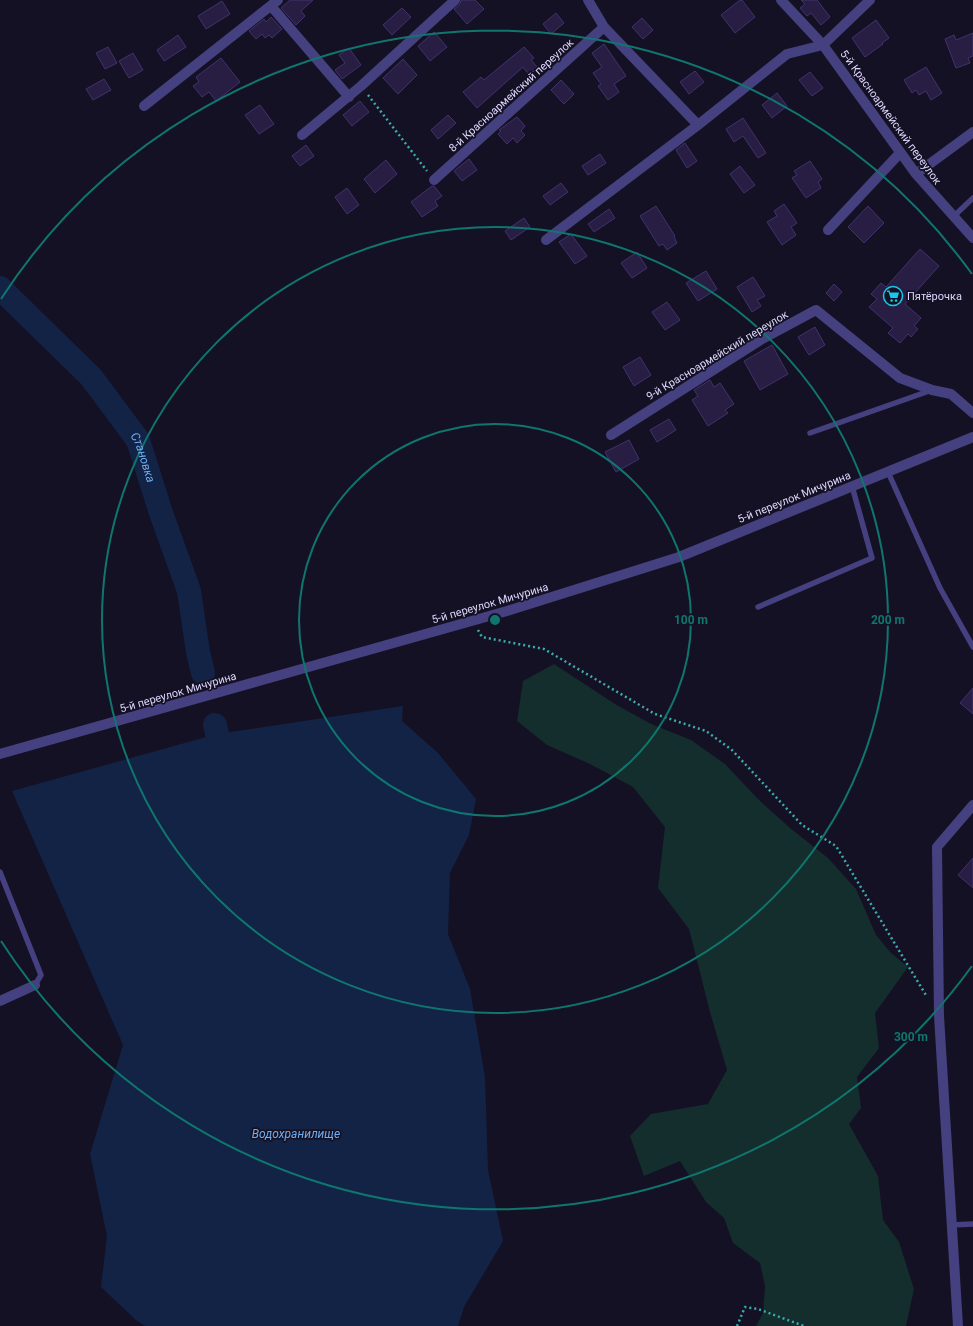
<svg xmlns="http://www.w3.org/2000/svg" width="973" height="1326" font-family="Roboto,sans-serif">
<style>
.green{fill:#142d2d}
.water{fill:#122346}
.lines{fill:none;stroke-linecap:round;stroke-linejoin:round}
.river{stroke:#122346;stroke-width:24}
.building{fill:#281e43;stroke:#41326d}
.path{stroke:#3aadac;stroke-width:2.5;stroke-dasharray:2 3;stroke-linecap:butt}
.lane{stroke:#45407f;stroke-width:5.5}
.street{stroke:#45407f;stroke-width:10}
.ring{fill:none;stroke:#0f766e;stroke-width:2}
.labels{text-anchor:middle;stroke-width:3.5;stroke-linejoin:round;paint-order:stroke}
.street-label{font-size:11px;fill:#ddd7fc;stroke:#151124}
.poi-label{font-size:11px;fill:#ddd7fc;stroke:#151124;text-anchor:start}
.water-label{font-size:12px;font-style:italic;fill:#6eaef3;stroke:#151124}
.centre{fill:#0f766e;stroke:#151124;stroke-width:2}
.ring-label{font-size:12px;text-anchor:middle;font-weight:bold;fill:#0f766e;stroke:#151124;stroke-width:3.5;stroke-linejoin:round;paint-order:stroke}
</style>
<rect width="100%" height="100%" fill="#151124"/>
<path class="green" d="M554,664L615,704L651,724L691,740L725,764L758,799L790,828L828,858L856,889L876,935L891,953L908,967L875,1013L879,1048L857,1077L861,1108L849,1124L878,1176L883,1220L899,1242L914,1289L906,1326H756L763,1313L765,1286L760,1263L733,1243L724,1218L706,1202L680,1161L644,1176L630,1136L651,1114L708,1104L727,1070L710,1012L689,929L658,888L665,827L633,787L590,764L547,745L517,721L523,681Z"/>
<path class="water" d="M403,706L402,721L438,753L476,799L469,835L450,873L448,934L470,989L485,1077L488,1170L503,1241L464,1307L458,1326H145L136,1320L101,1287L107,1236L90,1154L123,1045L12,791L217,734Z"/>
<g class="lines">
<g class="river">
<path id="s1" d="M0,288L91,377L138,440L161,513L189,591L198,652L203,673"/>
<path d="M215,725L217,734"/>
</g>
</g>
<path class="building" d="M290,0H313L301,11L305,16L296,25L281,8Z
M461,0H475L484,9L467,24L454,9L460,4Z
M740,0H742L755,17L735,33L721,15Z
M801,0H817L830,17L821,25L811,13L807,16L800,8L805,4Z
M222,1L230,14L206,29L198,16Z
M402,8L411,17L392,35L383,25Z
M556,13L564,23L551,34L543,24Z
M271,17L282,29L272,38L269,35L265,38L262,34L256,39L249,31L264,19L266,22Z
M642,18L653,30L643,39L632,27Z
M876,20L889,38L882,43L883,44L865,57L852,38Z
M434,32L447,47L430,61L418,46Z
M973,33V56L968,58L970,63L956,68L945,39L954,35L956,40Z
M178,35L186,47L164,61L157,50Z
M604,44L626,76L614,84L619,92L608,100L598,86L601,84L593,73L602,67L592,53Z
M108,47L117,63L105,69L96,53Z
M524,47L534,58L531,60L538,68L529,75L523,67L477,108L463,92L481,77L484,80Z
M349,48L361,65L342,79L335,70L345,63L339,55Z
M133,53L143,70L129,78L119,61Z
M221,58L240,82L216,101L209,92L202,97L193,86L199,82L196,77Z
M403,59L417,75L398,94L383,78Z
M926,67L942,93L931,100L926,91L919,95L916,90L912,93L904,80Z
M695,71L704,82L689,94L680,82Z
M810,72L823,88L812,96L799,80Z
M104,79L111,90L93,100L86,89Z
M561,80L574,94L564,104L551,90Z
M777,93L787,106L772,118L762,105Z
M360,101L369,112L352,126L343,115Z
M260,105L274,124L259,134L245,115Z
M448,115L456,123L438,139L431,130Z
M517,117L525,126L521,131L525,135L517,143L513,138L507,144L498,134L501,131L499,130Z
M743,118L766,153L758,158L743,136L734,142L726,129Z
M685,143L697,161L687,168L676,150Z
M306,145L314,156L300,166L292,156Z
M600,154L606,163L588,175L582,166Z
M469,159L477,170L462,181L454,171Z
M386,160L397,174L375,193L364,179Z
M810,161L822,179L818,182L821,188L806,198L792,178L797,175L794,171Z
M740,166L755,185L744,193L730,174Z
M561,183L568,192L550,205L543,196Z
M432,186H434L442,196L435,201L438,206L422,217L411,202Z
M347,188L359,205L347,214L335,197Z
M784,204L797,223L791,227L796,235L782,245L767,222L777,216L774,211Z
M656,206L675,236L674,237L677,243L667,250L663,244L659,246L640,216Z
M868,206L884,223L864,243L848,227Z
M609,209L615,218L594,232L588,224Z
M524,218L530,227L511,240L505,231Z
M571,234L587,256L575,264L559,242Z
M920,249L939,266L905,304L921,318L914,326L918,329L911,337L908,334L900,343L888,333L893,328L869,307L877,299L871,294L881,283L886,287Z
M637,252L647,268L632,278L621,263Z
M706,271L717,289L698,301L686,283Z
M753,277L765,296L757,300L761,306L752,312L737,287Z
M834,284L842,292L834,301L826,293Z
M667,302L680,320L665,330L652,312Z
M815,327L825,345L809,355L798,337Z
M772,345L788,374L760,390L744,361Z
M640,357L651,375L634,386L623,367Z
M710,380L714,387L720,383L734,404L725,410L728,413L708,426L692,400L698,396L694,390Z
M669,419L676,430L657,442L650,430Z
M629,440L639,459L616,472L605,452Z
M973,688V714L960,703Z
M973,858V888L958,875Z"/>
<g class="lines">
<path class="path" d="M368,95L427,171
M478,630L482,637L544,649L655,714L706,731L732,750L802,825L836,846L927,997
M737,1326L745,1307L758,1309L804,1326"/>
<path class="lane" d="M953,217L973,198
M810,433L932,390
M888,472L940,588L973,647
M758,607L872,558L852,486
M0,872L41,975L35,985
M951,1225L973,1224"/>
<path class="street" d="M588,0L604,27L698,125
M781,0L823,45L916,174L973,238
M271,6L349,97
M144,106L278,0
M302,135L361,86L455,0
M916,174L973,132
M434,180L604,27
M828,230L900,153
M546,240L698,125L787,54L823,45L870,0
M611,435L762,339L816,310L900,378L932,390L951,394L973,413
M0,754L507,611L679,557L973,437
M0,1001L35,985
M958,1326L939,1016L937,847L973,805"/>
</g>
<g class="ring">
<circle cx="495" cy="620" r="196"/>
<circle cx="495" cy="620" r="393"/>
<path d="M972 966A589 589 0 0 1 1 941M1 299A589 589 0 0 1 972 274"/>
</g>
<defs>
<g id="supermarket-ring" transform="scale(1)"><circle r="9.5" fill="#151124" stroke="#14caea" stroke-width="1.5"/><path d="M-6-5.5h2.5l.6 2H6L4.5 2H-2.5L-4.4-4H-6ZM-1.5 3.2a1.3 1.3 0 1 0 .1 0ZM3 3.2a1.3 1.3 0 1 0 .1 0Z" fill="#14caea"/></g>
</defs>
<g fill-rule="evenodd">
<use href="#supermarket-ring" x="893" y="296"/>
</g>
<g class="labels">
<g class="street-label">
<text transform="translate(511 95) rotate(-42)" y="4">8-й Красноармейский переулок</text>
<text transform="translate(891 117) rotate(54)" y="4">5-й Красноармейский переулок</text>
<text transform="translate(717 355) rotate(-31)" y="4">9-й Красноармейский переулок</text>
<text transform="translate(794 497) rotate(-22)" y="4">5-й переулок Мичурина</text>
<text transform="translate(490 603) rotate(-16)" y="4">5-й переулок Мичурина</text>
<text transform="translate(178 692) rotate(-16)" y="4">5-й переулок Мичурина</text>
</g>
<g class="poi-label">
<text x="907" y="300">Пятёрочка</text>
</g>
<g class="water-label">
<text dy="4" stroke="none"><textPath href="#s1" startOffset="224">Становка</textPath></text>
<text x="296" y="1138">Водохранилище</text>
</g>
</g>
<circle cx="495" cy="620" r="6" class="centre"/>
<g class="ring-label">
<text x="691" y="624">100 m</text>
<text x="888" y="624">200 m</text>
<text x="911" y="1041">300 m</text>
</g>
</svg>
